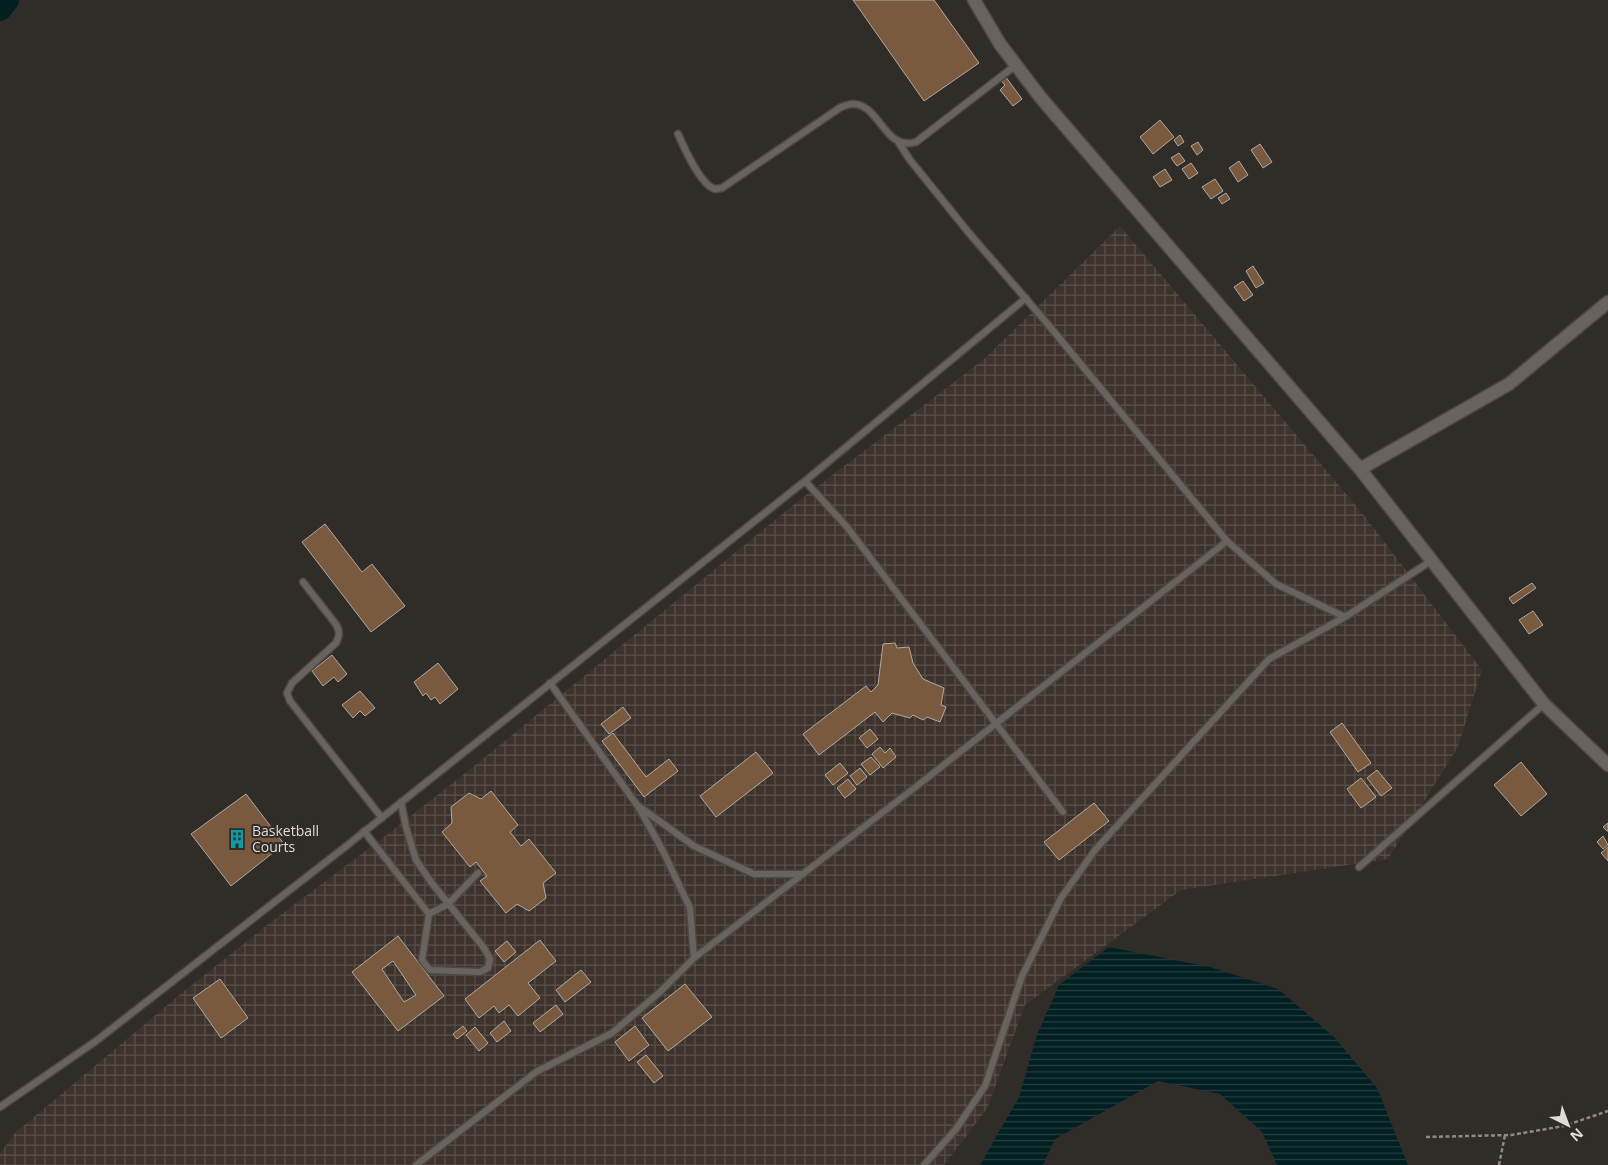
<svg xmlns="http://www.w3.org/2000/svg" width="1608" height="1165" font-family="'Open Sans',sans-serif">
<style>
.industrial{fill:url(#industrial-grid)}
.water{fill:url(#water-rules)}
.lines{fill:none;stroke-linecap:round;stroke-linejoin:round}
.river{stroke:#021f21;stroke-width:24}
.building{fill:#7a5a3e;stroke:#afa9a5;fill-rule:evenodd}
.lane-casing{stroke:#4c4844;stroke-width:9}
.street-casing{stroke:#4c4844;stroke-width:15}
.path{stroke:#8e8a87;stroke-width:2.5;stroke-dasharray:4 2.5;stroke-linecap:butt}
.lane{stroke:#68635e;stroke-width:6}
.street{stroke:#68635e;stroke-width:12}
.labels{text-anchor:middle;stroke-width:4;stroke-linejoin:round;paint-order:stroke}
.poi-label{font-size:14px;fill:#dfdcd9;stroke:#302c28;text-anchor:start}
</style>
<defs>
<pattern id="industrial-grid" width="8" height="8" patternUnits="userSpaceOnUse" patternTransform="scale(1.25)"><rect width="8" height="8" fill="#3d332c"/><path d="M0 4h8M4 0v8" fill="none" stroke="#59504a"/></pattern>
<pattern id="water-rules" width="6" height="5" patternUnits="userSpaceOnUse" patternTransform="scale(1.25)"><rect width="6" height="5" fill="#021f21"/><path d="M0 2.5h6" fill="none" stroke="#263f41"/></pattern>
</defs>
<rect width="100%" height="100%" fill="#302c28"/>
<path class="industrial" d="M1120,226L1363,514L1482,670L1458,747L1388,859L1181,890L1025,1005L987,1109L944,1165H0V1153L16,1132L183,992L271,922L380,840L468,771L792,506L984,359Z"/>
<path class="water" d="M1109,947L1210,967L1278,989L1334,1037L1377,1088L1408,1165H1277L1262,1132L1220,1094L1158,1081L1055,1139L1043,1165H980L1019,1097L1037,1035L1059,985Z"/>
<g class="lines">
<path class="river" d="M0,9L7,0"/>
</g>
<path class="building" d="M853,0H934L979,63L924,101Z
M1005,76L1022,99L1013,106L1000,90L1005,85L1000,79Z
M1160,120L1174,137L1153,154L1140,137Z
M1180,135L1184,142L1178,146L1174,140Z
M1198,142L1203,150L1197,155L1191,146Z
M1260,144L1272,162L1263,168L1251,150Z
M1179,153L1185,161L1177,166L1171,158Z
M1239,161L1248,175L1238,182L1229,168Z
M1191,163L1198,173L1189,179L1182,169Z
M1165,169L1172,180L1160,187L1153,177Z
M1215,179L1223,191L1211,199L1202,187Z
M1226,193L1230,199L1222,204L1218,198Z
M1253,266L1264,283L1256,288L1246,271Z
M1243,281L1253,295L1244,301L1234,287Z
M325,524L362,572L372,564L405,606L371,632L302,542Z
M1532,583L1536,588L1513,604L1509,598Z
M1533,611L1543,625L1529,634L1519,620Z
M895,643L897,648L909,647L913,663L923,679L944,688L941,705L946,707L940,722L927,717L923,720L913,715L910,718L892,713L883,722L875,712L819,755L803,734L866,686L871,692L878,685L883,644Z
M332,655L347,674L338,682L334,677L323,686L312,671Z
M438,663L458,689L440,704L435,697L431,700L426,693L423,696L414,682Z
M360,691L375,708L365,716L360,711L353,718L342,705Z
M623,707L631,718L609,734L601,724Z
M1342,723L1371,763L1358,772L1330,732Z
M870,729L878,739L867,748L859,738Z
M613,733L646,777L669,759L678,771L644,797L602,741Z
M880,747L885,753L890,748L896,757L883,768L872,754Z
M756,752L773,773L716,817L700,796Z
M871,757L880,767L870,775L861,764Z
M1521,762L1547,794L1521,816L1494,785Z
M840,763L848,773L833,785L825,775Z
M860,768L867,777L857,785L850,776Z
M1377,770L1392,788L1381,796L1367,778Z
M1361,778L1376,797L1361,808L1347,789Z
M848,779L856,789L845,798L837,788Z
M491,791L518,825L510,832L521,846L529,839L556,873L543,883L546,898L529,911L517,904L506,913L480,881L487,876L476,862L470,867L442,832L452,823L451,807L469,793L481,799Z
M246,794L284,844L231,886L191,834Z
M1094,803L1109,821L1059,860L1044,842Z
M1608,823V831H1607L1603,827Z
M1603,836L1608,845L1603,849L1597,842Z
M1608,847V861L1601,853Z
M398,936L444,996L398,1031L352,972ZM393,961L416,995L404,1002L382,969Z
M540,940L556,961L528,983L540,998L518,1016L509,1005L499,1013L494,1006L479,1018L465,999Z
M507,941L516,952L504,962L495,951Z
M581,970L591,982L565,1002L556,990Z
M220,979L248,1018L221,1038L193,998Z
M685,984L712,1017L668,1051L642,1018Z
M556,1005L563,1014L540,1032L533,1023Z
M504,1021L511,1031L497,1042L490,1033Z
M463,1026L467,1031L457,1039L453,1034Z
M635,1026L649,1045L629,1061L615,1042Z
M475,1027L488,1043L479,1051L466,1035Z
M646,1055L663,1076L654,1083L637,1062Z"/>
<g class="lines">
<g class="lane-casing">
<path id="lane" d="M678,134C684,147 700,185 715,189C717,189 720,188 722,188L841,107C844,106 849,104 852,104C880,103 884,152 916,142L1016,65
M899,143L910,160L969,233L1046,322L1227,541L1276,584L1345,617L1431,561
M805,481L847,527L1063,812
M303,582L335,623C340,631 340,635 336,643L292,683L287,693L290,701L382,818
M550,683L637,805L694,846L754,874H803
M639,808L663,851L690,908L694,958
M364,831L429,914L422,960L430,970L480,972L488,968L490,959L484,948L431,882L416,860L406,827L401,802
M1359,867L1544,704
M429,914L448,904L478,873
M0,1107L96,1041L345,847L805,481L1026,298
M416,1165L536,1072L612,1033L660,992L694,958L922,782L1227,541
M924,1165L956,1129L985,1086L1022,976L1061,898L1095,850L1269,659L1345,617"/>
</g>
<g class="street-casing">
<path id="street" d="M974,0L1000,44L1041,98L1360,469L1544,704L1608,765
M1360,469L1509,384L1608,302"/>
</g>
<path class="path" d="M1426,1137L1511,1135L1564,1126L1608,1111
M1499,1165L1505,1135"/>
<use href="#lane" class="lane"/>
<use href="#street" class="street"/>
</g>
<defs>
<g id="building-bare" transform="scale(1.5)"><path d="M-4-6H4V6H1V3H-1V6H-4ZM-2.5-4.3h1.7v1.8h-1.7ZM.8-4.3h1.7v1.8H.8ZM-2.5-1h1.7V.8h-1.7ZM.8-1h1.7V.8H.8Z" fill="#0f9aa8" stroke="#302c28" stroke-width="2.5" paint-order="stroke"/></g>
</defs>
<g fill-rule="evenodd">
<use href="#building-bare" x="237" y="839"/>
</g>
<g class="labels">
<g class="poi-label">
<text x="252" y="836">Basketball<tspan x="252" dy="16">Courts</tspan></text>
</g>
</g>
<g transform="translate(1568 1125) rotate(138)" stroke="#302c28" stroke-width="4" paint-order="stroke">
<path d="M0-4L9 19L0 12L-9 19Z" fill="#dfdcd9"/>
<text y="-8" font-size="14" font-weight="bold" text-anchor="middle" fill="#dfdcd9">N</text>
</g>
</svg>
